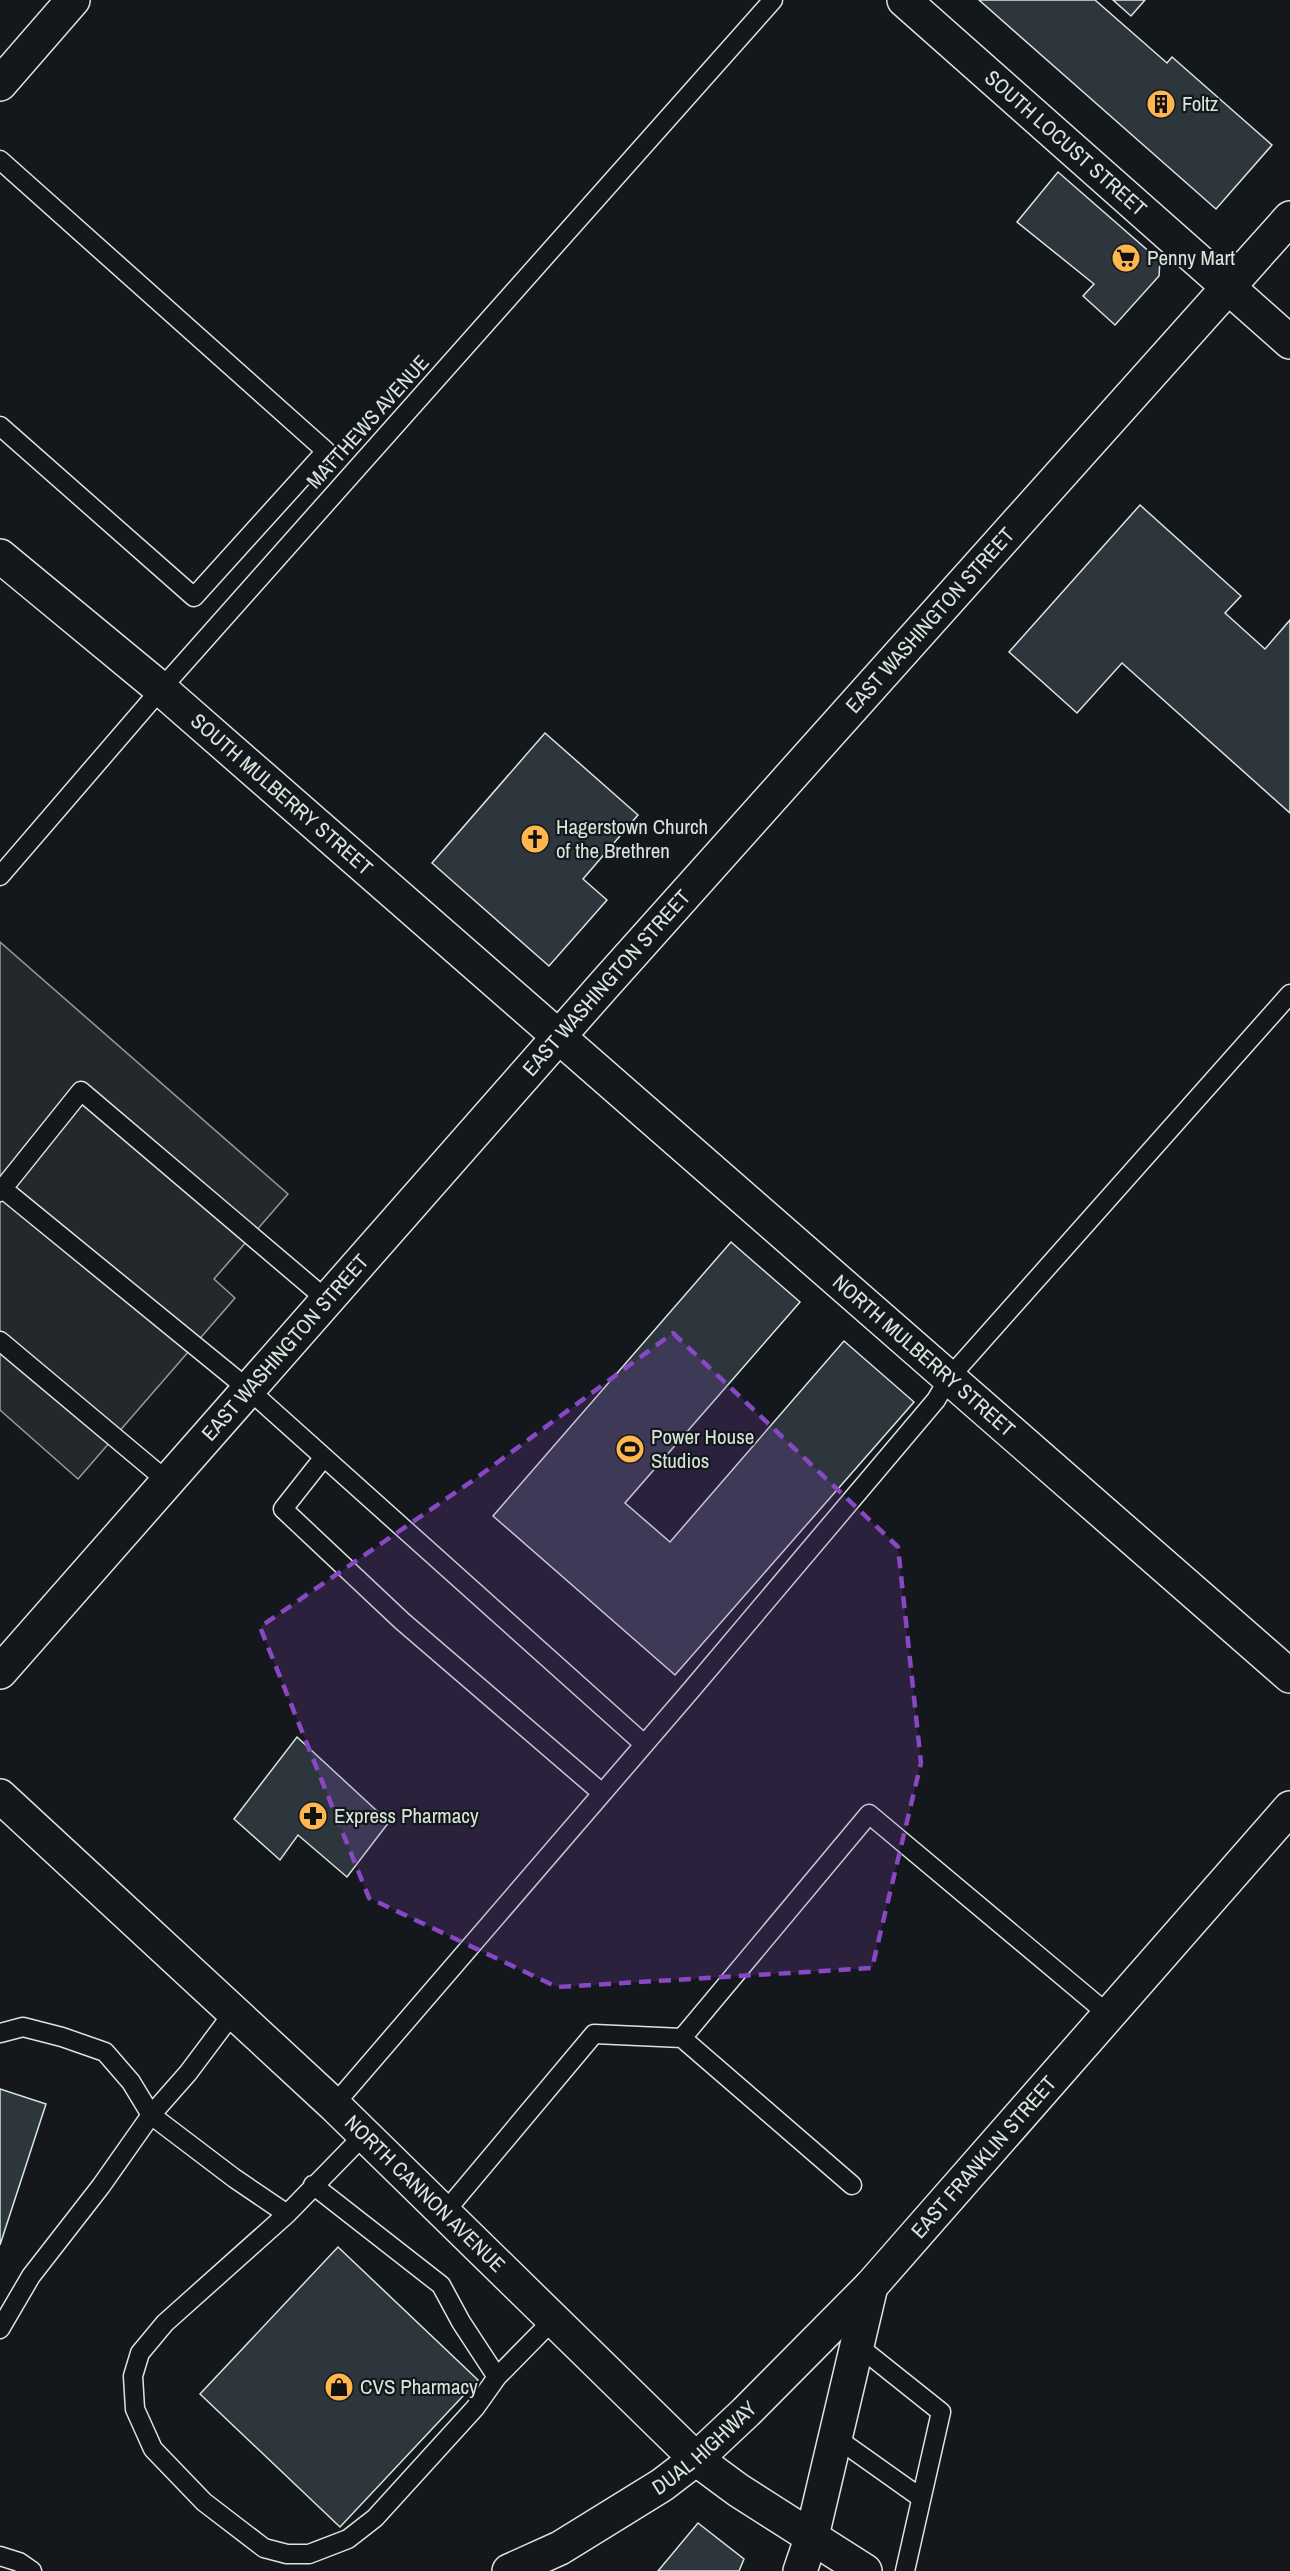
<svg xmlns="http://www.w3.org/2000/svg" width="1290" height="2571" font-family="'Archivo Narrow',sans-serif">
<style>
.parking{fill:#24282b;stroke:#939e99;stroke-width:1.5}
.building{fill:#2c363c;stroke:#d8e6dc;stroke-width:1.5}
.lines{fill:none;stroke-linecap:round;stroke-linejoin:round}
.lane-casing{stroke:#d8e6dc;stroke-width:21}
.street-casing{stroke:#d8e6dc;stroke-width:36}
.secondary-casing{stroke:#d8e6dc;stroke-width:36}
.primary-casing{stroke:#d8e6dc;stroke-width:36}
.lane{stroke:#14181c;stroke-width:18}
.street{stroke:#14181c;stroke-width:33}
.secondary{stroke:#14181c;stroke-width:33}
.primary{stroke:#14181c;stroke-width:33}
.marked{fill:#8948c3;fill-opacity:0.2;stroke:#8948c3;stroke-width:4.5;stroke-dasharray:12 8;stroke-linejoin:round}
.labels{text-anchor:middle;stroke-width:4.5;stroke-linejoin:round;paint-order:stroke}
.poi-label{font-size:21px;fill:#d8e6dc;stroke:#14181c;text-anchor:start}
.street-label{font-size:21px;fill:#d8e6dc;stroke:#14181c}
</style>
<rect width="100%" height="100%" fill="#14181c"/>
<path class="parking" d="M0,942L288,1194L214,1279L235,1298L78,1479L0,1410Z"/>
<path class="building" d="M979,0H1095L1167,63L1172,57L1272,145L1216,209Z
M1113,0H1145L1131,16Z
M1058,172L1160,261L1159,276L1115,325L1083,296L1094,284L1017,222Z
M1140,505L1241,596L1225,613L1265,649L1290,620V813L1122,663L1077,713L1009,652Z
M545,733L638,815L583,879L607,900L549,966L432,863Z
M731,1242L800,1302L625,1503L670,1542L844,1341L914,1402L675,1675L493,1516Z
M297,1737L389,1822L347,1877L298,1835L280,1860L234,1819Z
M0,2089L46,2104L0,2245Z
M338,2247L478,2380L340,2527L200,2394Z
M698,2523L744,2559L739,2571H658Z"/>
<g class="lines">
<g class="lane-casing">
<path id="lane" d="M0,160L326,451L194,597L0,426
M0,876L161,689L773,0
M3,1189L248,1389L644,1744
M0,1192L81,1091L327,1300
M0,1341L167,1481
M324,1457L283,1509L402,1621L602,1793
M233,2013L188,2073L151,2115L234,2178L287,2214
M0,2033L23,2027L62,2037L105,2052L131,2082L151,2115L101,2186L31,2276L0,2329
M682,2038L869,1814L1109,2015
M334,2105L692,1689L936,1400L949,1378L1290,994
M364,2135L287,2214L165,2323L140,2353L133,2376L135,2409L153,2449L204,2502L264,2548L287,2554H309L348,2539L375,2518L475,2408L497,2377L554,2319
M313,2185L441,2285L461,2322L497,2377
M444,2213L594,2034L682,2038L852,2185
M857,2345L941,2412L905,2571
M835,2437L921,2498
M0,2556L19,2562L32,2571"/>
</g>
<g class="street-casing">
<path id="street" d="M0,84L73,0
M800,2571L812,2536L871,2286"/>
</g>
<g class="secondary-casing">
<g id="secondary">
<path id="s1" d="M904,0L1290,342"/>
<path id="s2" d="M0,556L161,689L1290,1676"/>
<path id="s3" d="M0,1796L334,2105L696,2459L738,2490L865,2571"/>
</g>
</g>
<g class="primary-casing">
<g id="primary">
<path id="s4" d="M0,1672L605,984L1290,218"/>
<path id="s5" d="M509,2571L560,2548L662,2485L696,2459L746,2412L871,2286L1290,1808"/>
</g>
</g>
<use href="#lane" class="lane"/>
<use href="#street" class="street"/>
<use href="#secondary" class="secondary"/>
<use href="#primary" class="primary"/>
</g>
<path class="marked" d="M673,1333L898,1547L921,1763L872,1968L557,1987L369,1898L260,1627L475,1479Z"/>
<defs>
<g id="building-disc" transform="scale(1.5)"><circle r="9.5" fill="#ffb74d" stroke="#14181c"/><path d="M-4-6H4V6H1V3H-1V6H-4ZM-2.5-4.3h1.7v1.8h-1.7ZM.8-4.3h1.7v1.8H.8ZM-2.5-1h1.7V.8h-1.7ZM.8-1h1.7V.8H.8Z" fill="#111"/></g>
<g id="supermarket-disc" transform="scale(1.5)"><circle r="9.5" fill="#ffb74d" stroke="#14181c"/><path d="M-6-5.5h2.5l.6 2H6L4.5 2H-2.5L-4.4-4H-6ZM-1.5 3.2a1.3 1.3 0 1 0 .1 0ZM3 3.2a1.3 1.3 0 1 0 .1 0Z" fill="#111"/></g>
<g id="church-disc" transform="scale(1.5)"><circle r="9.5" fill="#ffb74d" stroke="#14181c"/><path d="M-1.2-6h2.4v3.5h3.3v2.4h-3.3V6h-2.4V-.1h-3.3v-2.4h3.3Z" fill="#111"/></g>
<g id="stadium-disc" transform="scale(1.5)"><circle r="9.5" fill="#ffb74d" stroke="#14181c"/><path d="M0-5a6.5 5 0 1 0 0 10a6.5 5 0 1 0 0-10ZM-3.5-1.8h7v3.6h-7Z" fill="#111"/></g>
<g id="pharmacy-disc" transform="scale(1.5)"><circle r="9.5" fill="#ffb74d" stroke="#14181c"/><path d="M-2-6h4v4h4v4h-4v4h-4v-4h-4v-4h4Z" fill="#111"/></g>
<g id="shop-disc" transform="scale(1.5)"><circle r="9.5" fill="#ffb74d" stroke="#14181c"/><path d="M-5-2.5h2.3a2.7 3.5 0 0 1 5.4 0H5L5.5 6h-11ZM-1.5-2.5h3a1.5 2.3 0 0 0-3 0Z" fill="#111"/></g>
</defs>
<g fill-rule="evenodd">
<use href="#building-disc" x="1161" y="104"/>
<use href="#supermarket-disc" x="1126" y="258"/>
<use href="#church-disc" x="535" y="839"/>
<use href="#stadium-disc" x="630" y="1449"/>
<use href="#pharmacy-disc" x="313" y="1816"/>
<use href="#shop-disc" x="339" y="2387"/>
</g>
<g class="labels">
<g class="poi-label">
<text x="1182" y="111">Foltz</text>
<text x="1147" y="265">Penny Mart</text>
<text x="556" y="834">Hagerstown Church<tspan x="556" dy="24">of the Brethren</tspan></text>
<text x="651" y="1444">Power House<tspan x="651" dy="24">Studios</tspan></text>
<text x="334" y="1823">Express Pharmacy</text>
<text x="360" y="2394">CVS Pharmacy</text>
</g>
<g class="street-label">
<text dy="7" stroke="none"><textPath href="#s1" startOffset="216">SOUTH LOCUST STREET</textPath></text>
<text transform="translate(368 422) rotate(-48)" y="7">MATTHEWS AVENUE</text>
<text dy="7" stroke="none"><textPath href="#s4" startOffset="1404">EAST WASHINGTON STREET</textPath></text>
<text dy="7" stroke="none"><textPath href="#s2" startOffset="369">SOUTH MULBERRY STREET</textPath></text>
<text dy="7" stroke="none"><textPath href="#s4" startOffset="918">EAST WASHINGTON STREET</textPath></text>
<text dy="7" stroke="none"><textPath href="#s4" startOffset="432">EAST WASHINGTON STREET</textPath></text>
<text dy="7" stroke="none"><textPath href="#s2" startOffset="1222">NORTH MULBERRY STREET</textPath></text>
<text dy="7" stroke="none"><textPath href="#s5" startOffset="636">EAST FRANKLIN STREET</textPath></text>
<text dy="7" stroke="none"><textPath href="#s3" startOffset="582">NORTH CANNON AVENUE</textPath></text>
<text dy="7" stroke="none"><textPath href="#s5" startOffset="232">DUAL HIGHWAY</textPath></text>
</g>
</g>
</svg>
